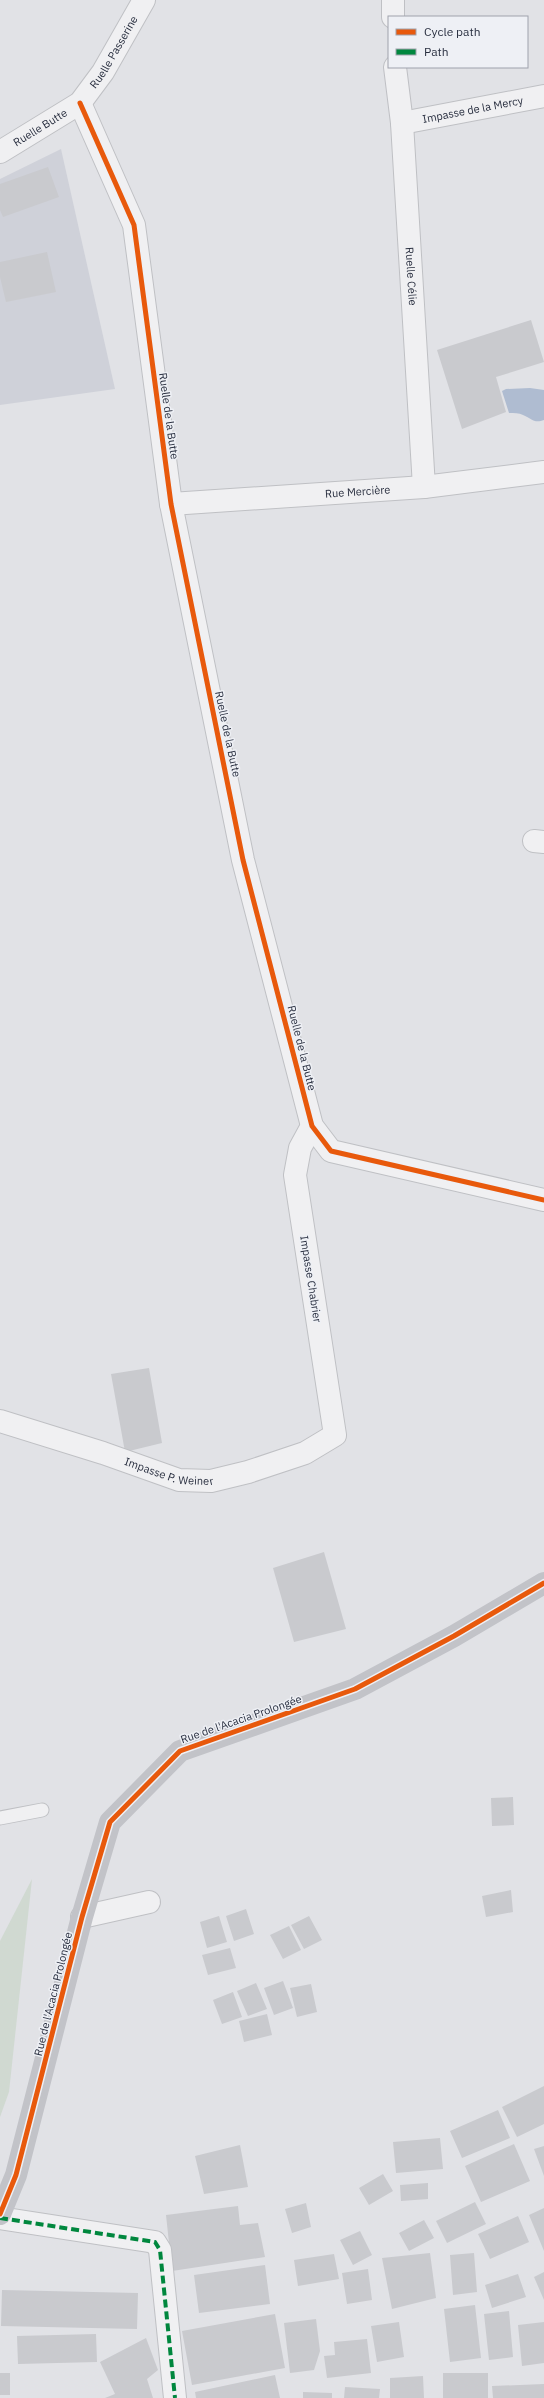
<svg xmlns="http://www.w3.org/2000/svg" width="544" height="2398" font-family="'IBM Plex Sans',sans-serif">
<style>
.built{fill:#cfd1d9}
.green{fill:#d0d9d1}
.water{fill:#afbcd1}
.building{fill:#c9cace}
.lines{fill:none;stroke-linecap:round;stroke-linejoin:round}
.lane-casing{stroke:#bfc0c4;stroke-width:15}
.street-casing{stroke:#bfc0c4;stroke-width:24}
.lane{stroke:#f0f0f2;stroke-width:13}
.street{stroke:#f0f0f2;stroke-width:22}
.secondary{stroke:#c2c3c8;stroke-width:22}
.quiet{stroke:#00873e;stroke-width:4;stroke-dasharray:8 4;stroke-linecap:butt}
.cycleway-casing{stroke:#eef0f5;stroke-width:8}
.cycleway{stroke:#e8590c;stroke-width:5}
.labels{text-anchor:middle;stroke-width:3;stroke-linejoin:round;paint-order:stroke}
.street-label{font-size:11px;fill:#282e3f;stroke:#eef0f5}
</style>
<rect width="100%" height="100%" fill="#e1e2e6"/>
<path class="built" d="M61,149L115,389L0,405V179Z"/>
<path class="green" d="M32,1879L9,2092L0,2117V1941Z"/>
<path class="water" d="M530,388L544,390V420C534,424 531,418 523,415C519,413 514,413 509,413L502,391L506,389Z"/>
<path class="building" d="M48,167L59,197L3,217L0,210V184Z
M47,252L56,292L6,302L0,277V262Z
M531,320L544,362L496,377L506,412L462,429L437,350Z
M149,1368L162,1443L125,1452L111,1374Z
M324,1552L346,1629L294,1642L273,1568Z
M513,1797L514,1825L492,1826L491,1798Z
M511,1890L513,1912L486,1917L482,1896Z
M246,1909L254,1934L234,1941L226,1916Z
M219,1916L227,1942L207,1948L200,1922Z
M309,1916L322,1940L304,1949L291,1925Z
M289,1926L301,1950L283,1959L270,1935Z
M230,1948L236,1968L208,1975L202,1955Z
M283,1981L293,2008L274,2015L264,1988Z
M256,1983L267,2009L248,2016L237,1991Z
M311,1984L317,2012L297,2017L290,1988Z
M233,1992L242,2017L222,2024L213,2000Z
M267,2014L272,2035L244,2042L239,2021Z
M544,2086V2124L517,2137L502,2107Z
M498,2110L510,2138L462,2158L450,2131Z
M440,2138L443,2169L396,2173L393,2142Z
M514,2144L530,2181L481,2202L465,2166Z
M240,2145L248,2187L204,2194L195,2156Z
M544,2146V2176L534,2149Z
M383,2174L393,2191L369,2205L359,2188Z
M428,2183V2199L401,2201L400,2185Z
M475,2202L486,2224L447,2243L436,2221Z
M306,2203L311,2227L292,2233L285,2209Z
M238,2206L240,2225L258,2223L265,2257L172,2271L166,2215Z
M544,2208V2251L529,2215Z
M518,2216L529,2242L490,2259L478,2234Z
M424,2220L434,2238L409,2251L399,2233Z
M360,2231L372,2255L353,2265L340,2240Z
M430,2253L436,2298L392,2309L382,2258Z
M474,2253L477,2292L453,2295L450,2255Z
M334,2254L339,2279L298,2286L294,2260Z
M265,2265L270,2304L199,2313L194,2275Z
M368,2269L372,2300L347,2304L342,2273Z
M544,2272V2300L534,2277Z
M518,2274L526,2297L492,2308L485,2285Z
M2,2290L138,2293L137,2329L1,2326Z
M475,2305L481,2358L450,2362L444,2309Z
M509,2311L513,2357L489,2360L484,2314Z
M275,2314L285,2368L192,2385L182,2331Z
M316,2319L320,2351L314,2370L290,2373L284,2323Z
M399,2322L404,2357L377,2362L371,2326Z
M544,2322V2363L522,2366L518,2325Z
M96,2334L97,2362L18,2364L17,2336Z
M146,2338L158,2370L147,2379L153,2398H105L115,2394L100,2362Z
M367,2339L371,2373L327,2378L324,2356L335,2355L334,2342Z
M0,2373H10V2395H0Z
M443,2373H488V2398H443Z
M275,2375L280,2398H196L195,2392Z
M423,2376L424,2398H390V2378Z
M544,2384V2398H493L492,2386Z
M345,2387L380,2389L379,2398H344Z
M303,2392L332,2393V2398H303Z"/>
<g class="lines">
<g class="lane-casing">
<path id="lane" d="M0,1818L42,1810"/>
</g>
<g class="street-casing">
<g id="street">
<path d="M393,0V17"/>
<path id="s1" d="M395,67L402,123L424,487"/>
<path d="M80,103L134,225L171,504L243,860L312,1126L331,1151L544,1200"/>
<path id="s2" d="M402,123L544,96"/>
<path id="s3" d="M0,152L80,103L103,72L144,0"/>
<path id="s4" d="M171,504L424,487L544,472"/>
<path d="M534,841L544,842"/>
<path id="s5" d="M0,1421L103,1453L179,1480L211,1481L248,1472L305,1453L335,1435L295,1175L300,1148L312,1126"/>
<path d="M82,1917L149,1902"/>
<path d="M0,2218L155,2242L160,2250L175,2398"/>
</g>
</g>
<use href="#lane" class="lane"/>
<use href="#street" class="street"/>
<path class="secondary" d="M0,2214L16,2175L82,1917L110,1822L180,1751L355,1689L454,1636L544,1583"/>
<path class="quiet" d="M0,2218L155,2242L160,2250L175,2398"/>
<g class="cycleway-casing">
<path id="cycleway" d="M80,103L134,225L171,504L243,860L312,1126L331,1151L544,1200
M0,2214L16,2175L82,1917L110,1822L180,1751L355,1689L454,1636L544,1583"/>
</g>
<use href="#cycleway" class="cycleway"/>
</g>
<g class="labels">
<g class="street-label">
<text dy="4" stroke="none"><textPath href="#s3" startOffset="155">Ruelle Passerine</textPath></text>
<text dy="4" stroke="none"><textPath href="#s2" startOffset="72">Impasse de la Mercy</textPath></text>
<text dy="4" stroke="none"><textPath href="#s3" startOffset="47">Ruelle Butte</textPath></text>
<text dy="4" stroke="none"><textPath href="#s1" startOffset="210">Ruelle Célie</textPath></text>
<text transform="translate(169 416) rotate(82)" y="4">Ruelle de la Butte</text>
<text dy="4" stroke="none"><textPath href="#s4" startOffset="187">Rue Mercière</textPath></text>
<text transform="translate(228 734) rotate(78)" y="4">Ruelle de la Butte</text>
<text transform="translate(302 1048) rotate(76)" y="4">Ruelle de la Butte</text>
<text transform="translate(311 1279) rotate(81)" y="4">Impasse Chabrier</text>
<text dy="4" stroke="none"><textPath href="#s5" startOffset="177">Impasse P. Weiner</textPath></text>
<text transform="translate(241 1719) rotate(-19)" y="4">Rue de l'Acacia Prolongée</text>
<text transform="translate(53 1994) rotate(-76)" y="4">Rue de l'Acacia Prolongée</text>
</g>
</g>
<rect x="388" y="16" width="140" height="52" fill="#eef0f5" stroke="#9fa2ac"/>
<rect x="396" y="29" width="20" height="6" fill="#e8590c" stroke="#9fa2ac"/>
<text x="424" y="36" font-size="12" fill="#282e3f">Cycle path</text>
<rect x="396" y="49" width="20" height="6" fill="#00873e" stroke="#9fa2ac"/>
<text x="424" y="56" font-size="12" fill="#282e3f">Path</text>
</svg>
